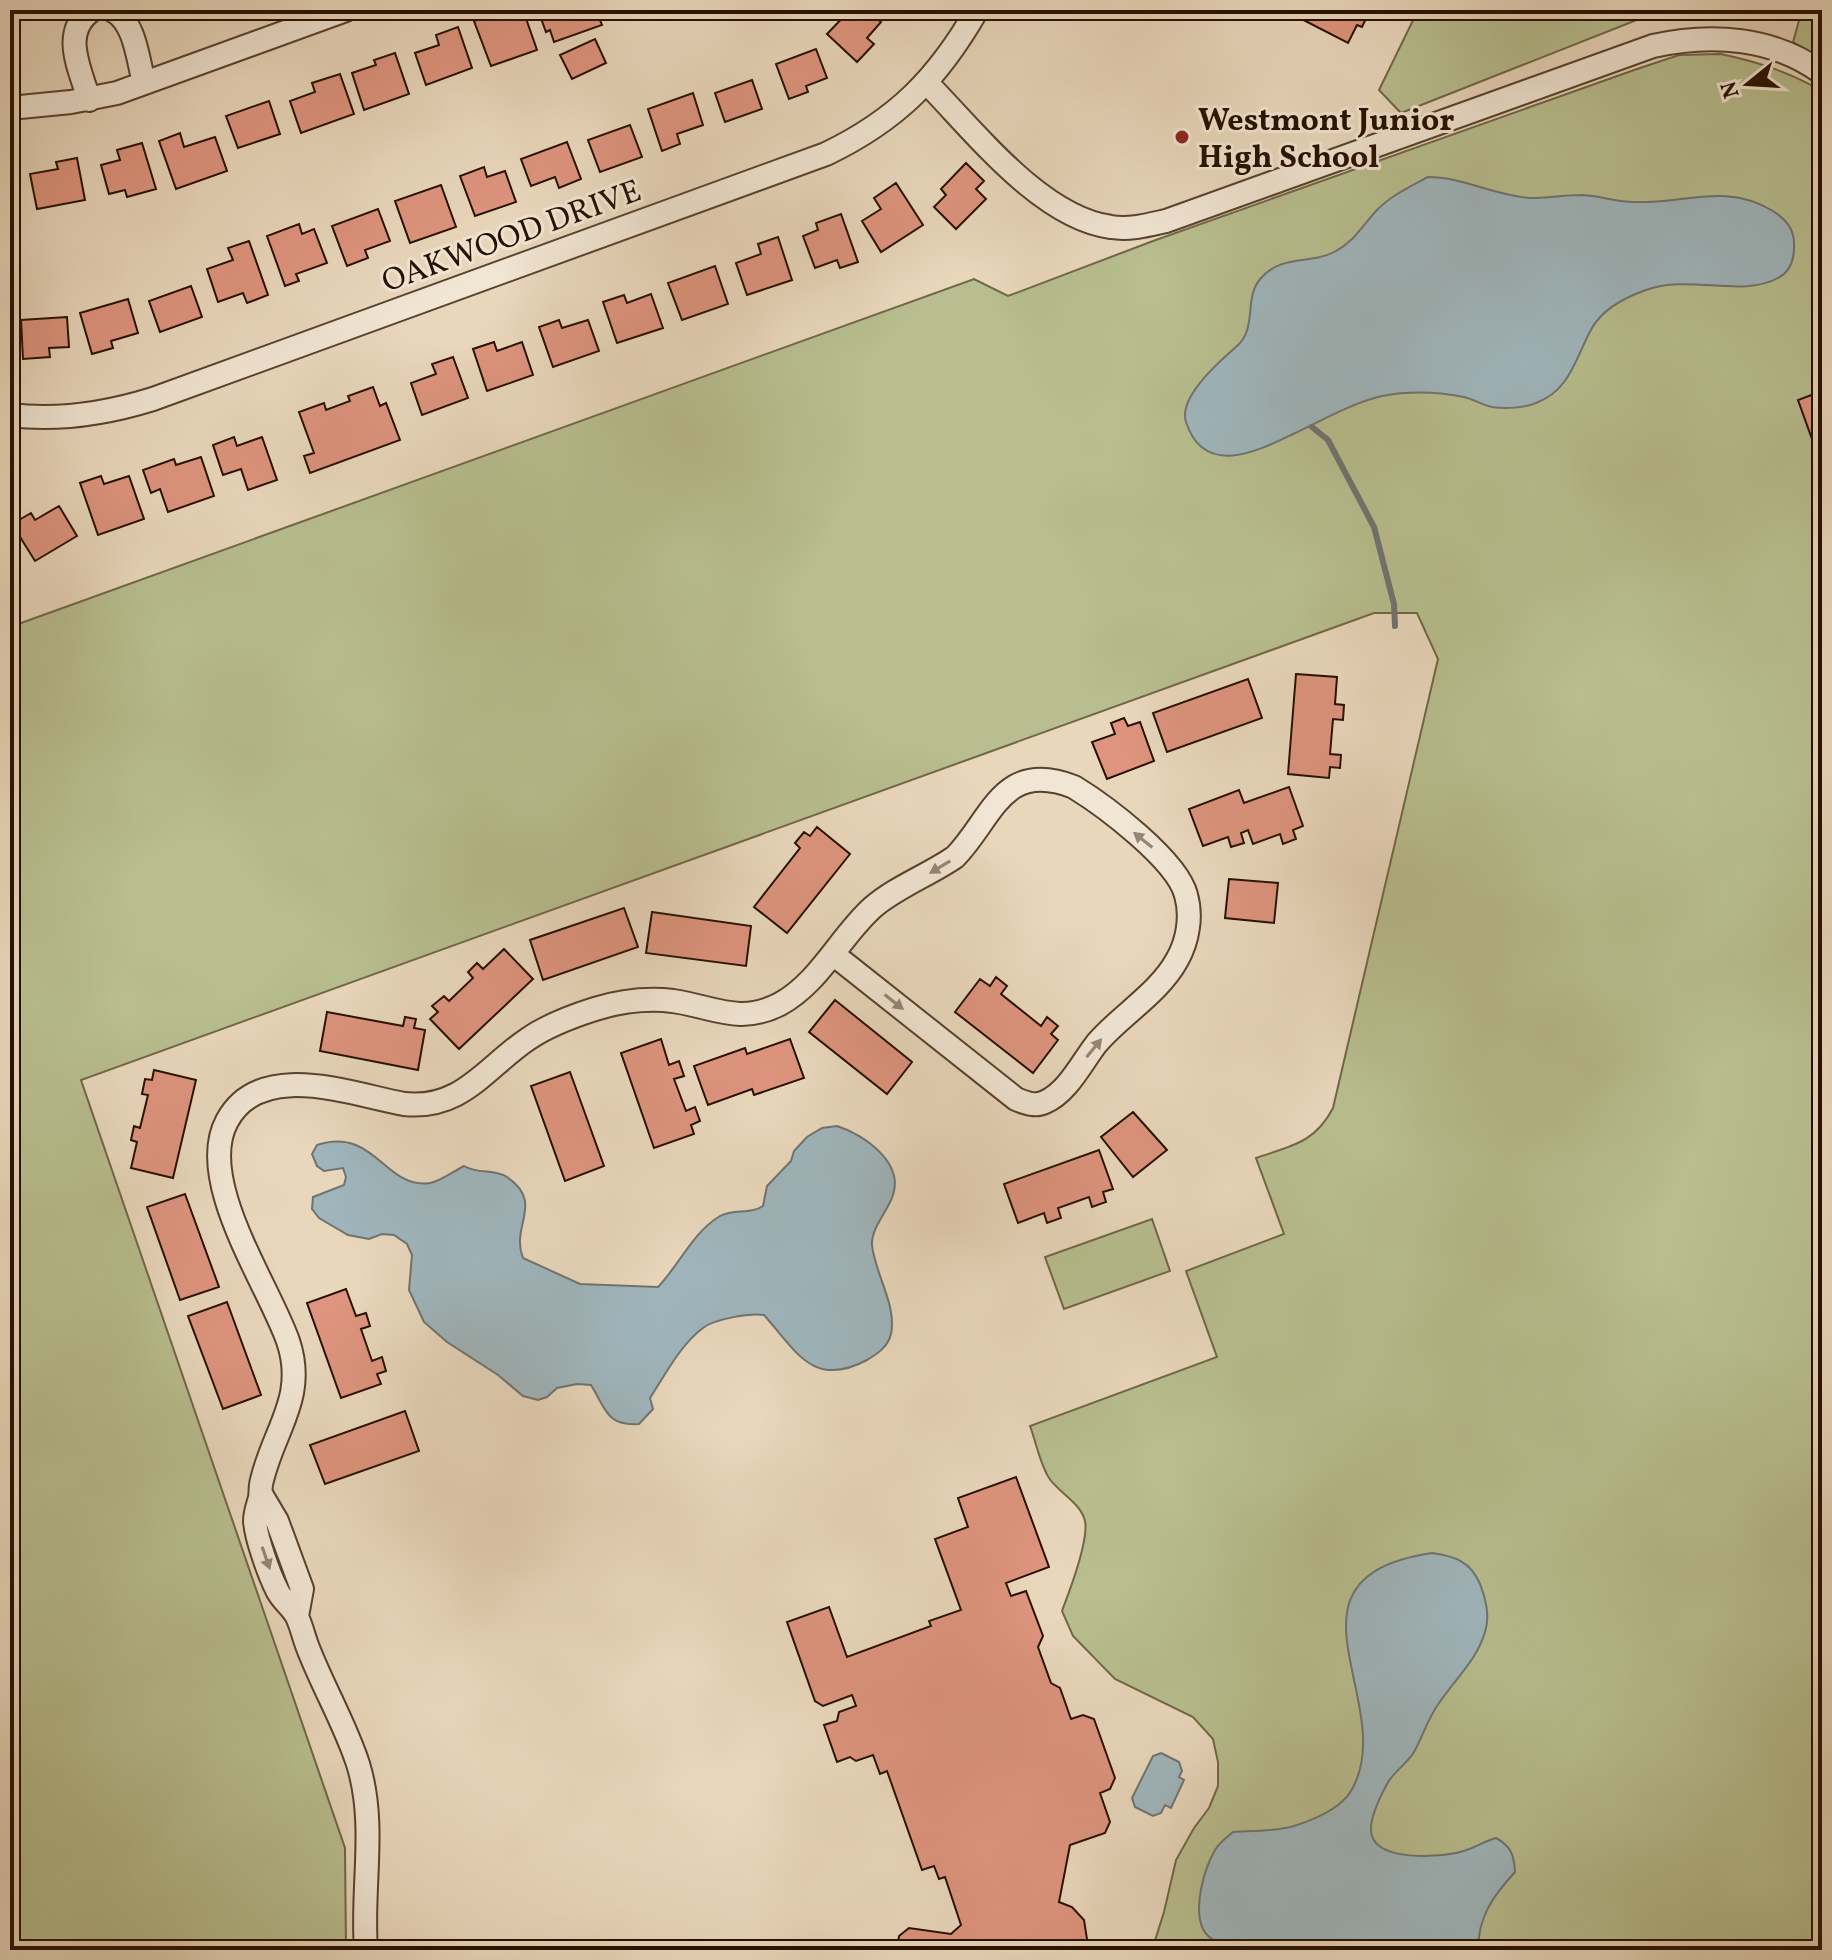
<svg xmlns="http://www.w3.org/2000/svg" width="1832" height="1960" font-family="Vollkorn,serif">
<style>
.green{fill:#b8be8f;stroke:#706748;stroke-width:2}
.water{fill:#9fb6bd;stroke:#6f7471;stroke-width:2}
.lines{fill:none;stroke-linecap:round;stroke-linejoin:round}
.stream{stroke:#6f7471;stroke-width:6}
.building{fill:#de947e;stroke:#271000;stroke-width:2}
.minor-casing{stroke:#58422f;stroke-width:26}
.minor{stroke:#f1e5d3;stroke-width:22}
.oneway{fill:#968574}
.poi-dot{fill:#8f2418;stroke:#f1e5d3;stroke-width:3}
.labels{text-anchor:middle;stroke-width:6;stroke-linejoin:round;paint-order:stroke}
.poi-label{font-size:32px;font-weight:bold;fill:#271000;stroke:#f1e5d3;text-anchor:start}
.street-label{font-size:32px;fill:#271000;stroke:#f1e5d3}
</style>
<rect width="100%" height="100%" fill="#e9d7bc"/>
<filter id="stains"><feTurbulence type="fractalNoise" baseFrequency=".0025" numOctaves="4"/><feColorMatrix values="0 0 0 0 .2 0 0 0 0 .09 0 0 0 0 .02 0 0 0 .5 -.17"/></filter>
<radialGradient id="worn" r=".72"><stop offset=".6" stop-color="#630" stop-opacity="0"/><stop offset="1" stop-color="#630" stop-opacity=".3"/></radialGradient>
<path class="green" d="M1418,10H1662L1401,113L1379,90Z
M1802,10H1822V59L1793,42Z
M1721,54C1758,62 1789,72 1822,91V1950H1152L1164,1912L1176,1860L1194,1828L1209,1808L1218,1786V1762L1213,1739L1193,1717L1115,1679L1073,1636L1062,1611C1069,1592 1089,1541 1085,1521C1081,1503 1059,1493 1049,1478C1040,1464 1036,1442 1030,1426L1217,1357L1186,1271L1284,1234L1256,1158C1291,1146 1315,1143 1333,1108L1438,659L1417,613H1374L81,1080L345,1848L346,1950H10V627L974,279L1008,296L1153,241L1637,69L1679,55Z
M1152,1219L1170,1271L1064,1309L1045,1257Z"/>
<path class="water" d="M1428,177C1463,177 1495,196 1530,198C1548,198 1565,195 1583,195C1600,196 1617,202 1634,202C1684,204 1726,182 1773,211C1787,220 1795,230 1794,247C1794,260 1790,272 1778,278C1742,298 1689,274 1646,290C1626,297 1603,309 1592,328C1576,356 1571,390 1536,403C1524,408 1505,409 1492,407C1482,405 1473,399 1464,397C1438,392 1408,391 1382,396C1352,403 1321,421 1293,434C1258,451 1204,478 1186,422C1178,397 1219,362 1237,346C1258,327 1243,298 1261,278C1282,254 1311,265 1336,251C1355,241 1364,223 1378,209C1392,195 1411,186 1428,177Z
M837,1126C863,1134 904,1162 893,1195C888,1211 871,1228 872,1245C875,1274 897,1305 891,1334C888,1347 877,1354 867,1360C813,1389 796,1351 764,1315C750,1313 714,1319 703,1328C681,1344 665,1375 650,1398L653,1409L639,1424C606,1426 606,1409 591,1385L577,1384L557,1388L547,1397L538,1400L523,1396L498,1375L447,1342L424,1322L409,1290L412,1255L407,1244L394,1235L382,1234L369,1239L348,1235L319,1218L312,1209L313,1197L344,1185L346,1177L343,1168L324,1171L317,1166L312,1154L317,1145C375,1126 385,1190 430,1183C441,1181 454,1171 464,1166C480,1175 493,1168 507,1177C545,1203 510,1226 523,1258L580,1284L658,1287C680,1264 692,1233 720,1216C734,1208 750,1215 763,1206L767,1186L791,1161L794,1151L807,1137L822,1128Z
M1432,1553C1455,1556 1471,1562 1480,1584C1486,1598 1490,1617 1485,1632C1477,1660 1455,1679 1439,1703C1428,1718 1423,1736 1414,1752C1407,1764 1393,1772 1387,1784C1380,1797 1367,1822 1372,1836C1380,1861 1436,1857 1456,1853C1470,1851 1482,1842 1496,1838C1511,1846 1514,1855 1515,1872C1493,1896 1478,1917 1478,1950H1234C1224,1946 1208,1940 1203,1929C1193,1908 1204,1869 1215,1850C1220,1842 1227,1837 1233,1832C1253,1830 1275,1832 1294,1826C1313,1820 1340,1809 1351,1791C1402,1705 1265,1578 1432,1553Z
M1161,1753L1179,1762L1182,1771L1179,1777L1184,1780L1171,1808L1165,1805L1161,1813L1153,1816L1135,1807L1132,1798L1153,1756Z"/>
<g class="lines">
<path class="stream" d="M1312,427L1328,440L1374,527L1394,604L1395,626"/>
</g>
<path class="building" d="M500,10H523L537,50L491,66L474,21L501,12Z
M538,10H596L602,25L554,42L550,30L546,32Z
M850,10H868L881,22L867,38L874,44L857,62L827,34Z
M1284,10H1370L1362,27L1357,25L1348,43Z
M458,27L472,68L426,85L415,53L439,45L436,35Z
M595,39L606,63L572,79L560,55Z
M816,49L827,78L806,86L808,92L789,99L776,64Z
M395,53L409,94L364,110L352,73L376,65L374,60Z
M340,74L354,114L301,133L290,101L315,92L312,83Z
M752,80L762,109L725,122L715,93Z
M693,93L703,125L677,134L680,144L662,151L648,109Z
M269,101L280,134L238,148L226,116Z
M630,125L642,157L600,172L588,140Z
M180,133L184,147L215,137L227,171L176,189L159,141Z
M567,142L581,179L559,188L555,177L531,186L521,159Z
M142,143L156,189L127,197L125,190L109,194L101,165L120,160L117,150Z
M77,158L85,200L37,209L30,174L58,169L56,162Z
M966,163L984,181L976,189L986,199L956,229L934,207L946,195L941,189Z
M10,164H13L15,210H10Z
M484,167L487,177L505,171L516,202L475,216L460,176Z
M896,183L923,225L881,252L862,221L881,209L874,198Z
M441,185L456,227L410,243L395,201Z
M378,209L390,241L365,250L368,258L347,266L332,226Z
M841,214L858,262L840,268L837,260L815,268L803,236L818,230L816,223Z
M299,224L302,234L314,229L327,263L296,274L299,281L285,286L267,236Z
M778,237L792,280L747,295L736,263L761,254L758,244Z
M249,241L268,295L247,303L243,293L218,302L207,269L233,260L228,248Z
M715,266L728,304L682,320L668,283Z
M191,286L202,317L160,332L149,301Z
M651,294L663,328L617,343L603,302L624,295L627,303Z
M128,299L138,333L111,341L113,348L92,354L80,313Z
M67,317L69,347L49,348L50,357L23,359L21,320Z
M559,320L562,328L588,320L599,351L553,367L539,327Z
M494,342L497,351L522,342L533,375L487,391L473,349Z
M453,357L468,398L422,415L411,383L436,374L432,364Z
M373,387L380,406L386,403L400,440L310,473L304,456L314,453L299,412L324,403L326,410L350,401L348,396Z
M1822,391V467L1798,400Z
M234,437L237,446L262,437L277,480L248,490L241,469L223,475L213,445Z
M201,457L214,496L168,512L160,489L151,493L143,470L174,459L176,465Z
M101,476L104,484L129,476L144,519L98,535L80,483Z
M59,506L77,536L35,561L12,524L31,513L35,520Z
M1296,674L1337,677L1335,704L1344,705L1343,720L1333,719L1330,754L1341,755L1340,768L1330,767L1329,778L1288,774Z
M1248,679L1262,718L1167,752L1153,713Z
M1124,718L1128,726L1140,722L1154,761L1107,779L1092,742L1115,734L1111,723Z
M1289,787L1303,826L1293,830L1296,839L1283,844L1280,834L1253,844L1248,830L1241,833L1244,843L1231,847L1228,837L1203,846L1189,809L1239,790L1244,803Z
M817,827L850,854L787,933L754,907L800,848L795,843L804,832L810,836Z
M1229,879L1278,883L1274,923L1225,918Z
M624,908L638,947L543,980L530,940Z
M652,912L751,926L746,966L646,953Z
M504,949L533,979L459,1049L430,1019L438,1012L432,1006L444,996L449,1001L473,978L468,972L477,963L483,969Z
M996,977L1007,986L1001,994L1041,1026L1047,1017L1058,1026L1051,1034L1058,1040L1033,1073L955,1012L980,979L990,986Z
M835,1000L912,1062L887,1094L809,1032Z
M327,1012L403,1026L405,1017L416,1019L414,1028L425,1030L418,1070L320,1051Z
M661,1039L669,1065L679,1061L684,1076L674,1079L686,1111L695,1107L700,1121L691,1125L694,1134L654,1148L621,1053Z
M790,1039L804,1078L754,1095L752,1089L708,1105L694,1066L745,1048L747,1054Z
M154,1070L196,1080L173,1178L131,1168L137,1142L131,1140L134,1126L140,1128L148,1095L142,1094L145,1079L152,1080Z
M570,1072L604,1166L565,1181L531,1086Z
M1133,1112L1167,1150L1133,1177L1101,1137Z
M1099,1150L1113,1189L1103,1192L1106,1202L1092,1207L1089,1197L1058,1208L1061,1218L1047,1223L1044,1213L1018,1223L1004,1184Z
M185,1194L219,1287L180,1300L147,1207Z
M346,1289L356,1316L366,1313L370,1326L361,1329L372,1361L382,1357L386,1371L377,1374L381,1384L341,1398L307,1303Z
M227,1302L261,1395L223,1409L188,1316Z
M405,1411L419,1451L325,1484L310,1445Z
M1016,1477L1049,1567L1006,1583L1011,1596L1026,1591L1043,1636L1038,1647L1051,1683L1060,1688L1071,1719L1083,1715L1094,1719L1115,1778L1110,1789L1100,1793L1110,1822L1105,1833L1070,1845L1059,1902L1072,1907L1084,1920L1087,1939L1080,1950H897L899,1936L909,1928L951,1934L961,1925L945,1877L939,1879L934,1866L922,1870L887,1771L880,1774L873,1755L856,1761L850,1757L837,1762L824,1725L837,1721L839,1712L856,1706L852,1695L823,1706L815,1701L787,1622L829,1607L847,1657L931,1626L929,1621L961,1610L935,1539L968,1527L958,1498Z"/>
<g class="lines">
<g class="minor-casing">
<path id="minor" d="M112,10C135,21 138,60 144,83
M926,82C974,131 1041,218 1111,227C1130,230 1148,225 1166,221L1653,46C1711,33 1773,37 1822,73
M89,100C80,68 60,32 92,10
M10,108L71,102L117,93L346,10
M10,415C58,421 108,413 153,399L826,154C897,120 938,78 977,10
M261,1494L277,1521L302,1589L297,1616
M366,1950C361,1888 377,1825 358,1764C345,1724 323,1687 308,1648C304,1638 302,1628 298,1619C294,1608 282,1601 277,1590C269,1574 256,1538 255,1521C255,1513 258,1505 260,1498C261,1492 260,1486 262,1480C274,1429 307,1397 288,1341C268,1284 195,1180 227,1121C260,1059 350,1094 404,1104C462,1110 485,1068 528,1039C548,1025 573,1016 595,1009C621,1001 647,998 673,1001C714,1007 740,1025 780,1004C819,983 840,937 872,908C896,887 929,875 955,857C993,818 1002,759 1074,787C1105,806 1177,860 1186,895C1192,916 1188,941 1177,960C1159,993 1121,1015 1097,1043C1082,1062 1068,1092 1045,1102C1035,1107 1026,1103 1016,1099L833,954"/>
</g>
<use href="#minor" class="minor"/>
</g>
<defs><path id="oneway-solid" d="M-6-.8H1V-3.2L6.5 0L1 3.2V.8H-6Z" transform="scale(2)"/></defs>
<g class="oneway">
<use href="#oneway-solid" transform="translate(1143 840) rotate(-141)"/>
<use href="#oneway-solid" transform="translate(940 867) rotate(149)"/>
<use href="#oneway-solid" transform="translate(894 1002) rotate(38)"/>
<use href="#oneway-solid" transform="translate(1094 1048) rotate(-51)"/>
<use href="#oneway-solid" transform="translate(266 1558) rotate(71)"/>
</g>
<circle class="poi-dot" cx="1182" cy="137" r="8"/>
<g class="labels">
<g class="poi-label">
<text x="1198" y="130">Westmont Junior<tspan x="1198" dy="37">High School</tspan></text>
</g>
<g class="street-label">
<text transform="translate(511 235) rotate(-20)" y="11">OAKWOOD DRIVE</text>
</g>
</g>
<rect width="1832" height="1960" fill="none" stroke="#e9d7bc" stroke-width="40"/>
<rect x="12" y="12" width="1808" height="1936" fill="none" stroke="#271000" stroke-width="4"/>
<rect x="20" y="20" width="1792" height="1920" fill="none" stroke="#271000" stroke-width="2"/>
<g transform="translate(1748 84) rotate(252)" stroke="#f1e5d3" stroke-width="6" paint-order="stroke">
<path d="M0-6L14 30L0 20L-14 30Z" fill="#271000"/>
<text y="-12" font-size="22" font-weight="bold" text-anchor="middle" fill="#271000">N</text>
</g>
<rect width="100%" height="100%" filter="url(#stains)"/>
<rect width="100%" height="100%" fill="url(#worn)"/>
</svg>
